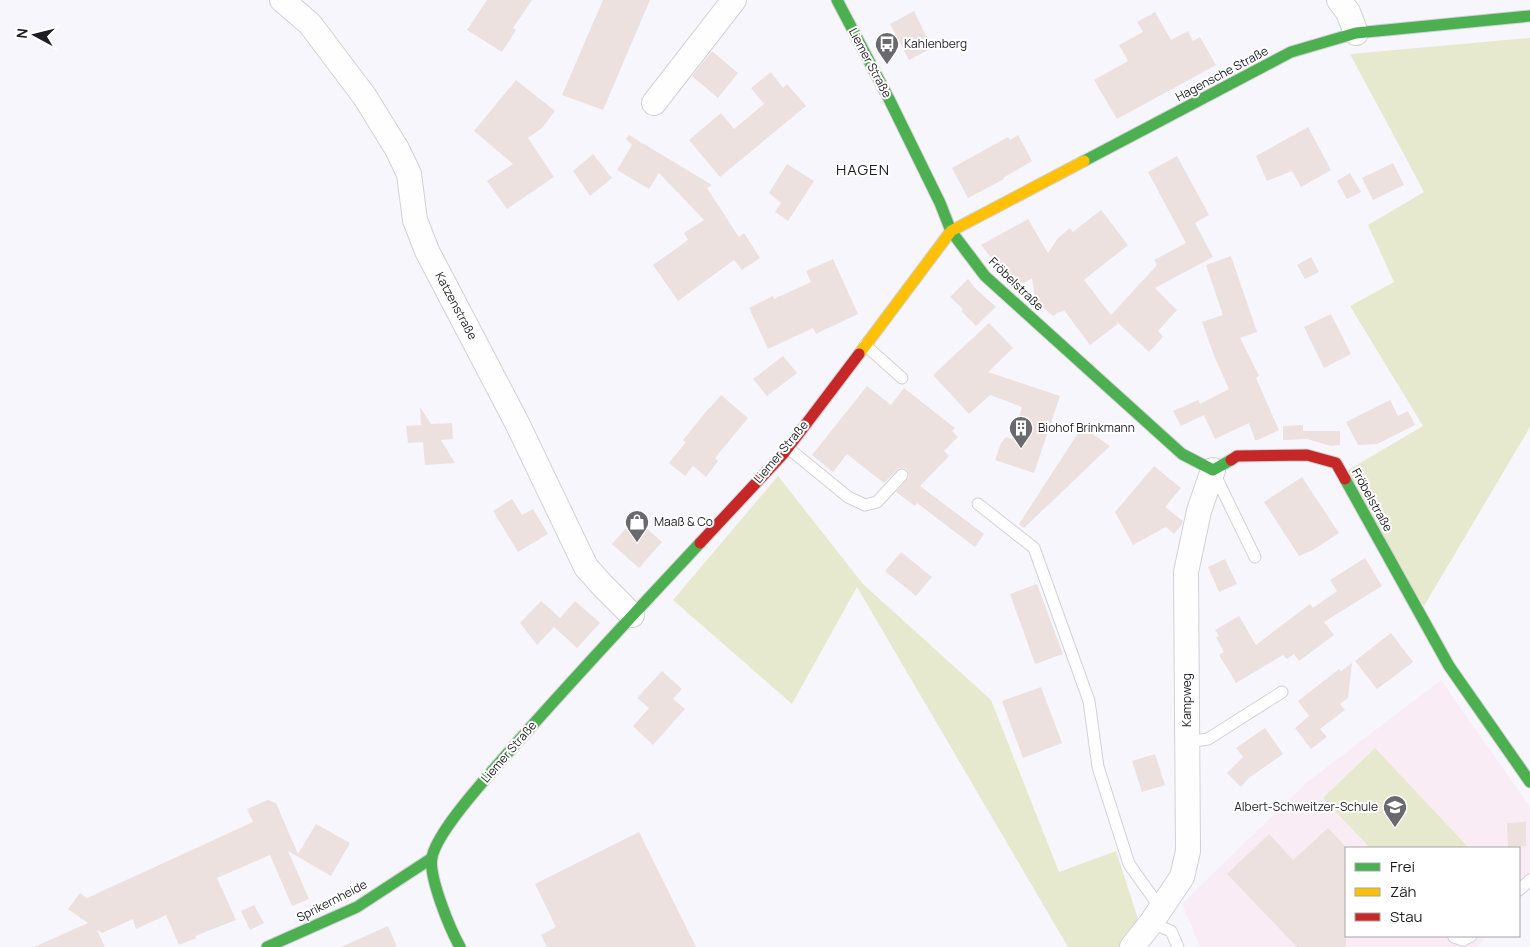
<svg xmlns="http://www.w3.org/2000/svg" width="1530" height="947" font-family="Manrope,sans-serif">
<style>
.education{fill:#faecf4}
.green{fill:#e6e9ce}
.building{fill:#ece1de}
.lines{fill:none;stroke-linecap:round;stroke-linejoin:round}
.lane-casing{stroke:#d2d1d6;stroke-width:13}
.street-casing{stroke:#d2d1d6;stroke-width:26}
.fast-casing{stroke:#d2d1d6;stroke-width:13}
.slow-casing{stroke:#d2d1d6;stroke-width:13}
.jam-casing{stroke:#d2d1d6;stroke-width:13}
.lane{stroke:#fefeff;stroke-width:11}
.street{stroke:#fefeff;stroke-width:24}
.fast{stroke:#4caf50;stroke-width:11}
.slow{stroke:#ffc107;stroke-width:11}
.jam{stroke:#c62828;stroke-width:11}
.labels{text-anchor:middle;stroke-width:4;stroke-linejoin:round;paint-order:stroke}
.poi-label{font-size:12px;fill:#1e1d21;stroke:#fff;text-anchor:start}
.street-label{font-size:12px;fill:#1e1d21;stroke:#fff}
.quarter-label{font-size:15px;letter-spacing:1px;fill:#1e1d21;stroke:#fff}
</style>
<rect width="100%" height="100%" fill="#f7f6fc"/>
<path class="education" d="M1441,680L1530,807V887L1519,900V848H1346V936H1487L1477,947H1200L1182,904L1306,783Z"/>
<path class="green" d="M1530,38V427L1424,606L1338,476L1423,426L1350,306L1394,282L1368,225L1424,192L1350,54Z
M778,476L863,584L991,700L1059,872L1116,851L1139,922L1120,947H1068L857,587L792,704L673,600Z
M1375,748L1469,848H1370L1323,798Z"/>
<path class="building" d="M487,0H532L513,28L516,30L502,52L467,30Z
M603,0H650L603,110L562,95Z
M914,11L932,48L909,60L890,24Z
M1155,12L1171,40L1188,31L1193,41L1200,37L1216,65L1117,119L1094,80L1128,61L1119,45L1143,32L1137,22Z
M712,51L738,73L718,98L692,76Z
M771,72L783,88L787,84L806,106L720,177L689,140L721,113L734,129L764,104L751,88Z
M516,80L555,111L542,128L528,138L554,177L507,209L487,181L513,164L474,131Z
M1308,127L1331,170L1301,187L1292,171L1267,181L1256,156Z
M629,135L712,185L707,188L739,237L744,233L760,258L742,270L734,260L678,301L653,265L688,240L684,233L704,220L659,173L649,189L617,170L632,145L626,139Z
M1018,135L1032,161L1003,178L1004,179L968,198L952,168L1008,137L1010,140Z
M593,154L612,178L590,196L573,171Z
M1177,156L1209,215L1195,223L1213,257L1155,288L1177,310L1158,331L1163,337L1149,352L1116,321L1118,324L1090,345L1064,310L1053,316L1038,303L1035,297L1032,278L1019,286L997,265L981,245L1028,219L1048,253L1058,238L1070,228L1073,232L1101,210L1128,245L1084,280L1111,315L1157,265L1154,260L1186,243L1148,172Z
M1393,163L1404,185L1373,200L1362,178Z
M787,164L814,181L788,221L775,212L781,203L769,193Z
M1350,173L1361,192L1347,199L1337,181Z
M1231,256L1257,332L1240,338L1259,376L1256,378L1279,430L1258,440H1255L1249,423L1215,439L1204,415L1181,426L1173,411L1198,400L1200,404L1229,389L1215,358L1202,322L1223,315L1206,265Z
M1311,257L1319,272L1305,279L1297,265Z
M833,259L858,314L816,334L813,328L768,349L749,308L773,296L774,299L811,282L806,271Z
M968,279L975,288L996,307L976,326L961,311L963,309L950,297Z
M1331,314L1351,354L1324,368L1304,327Z
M989,323L1013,348L988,372L1060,396L1034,473L995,460L1001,443L1006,437L1012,439L1022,407L990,395L969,414L933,375Z
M783,356L797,373L767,396L753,379Z
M867,386L891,405L904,388L955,428L952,431L958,437L944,451L949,456L920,486L984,534L975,547L917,503L915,506L896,492L909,477L907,469L899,468L884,483L847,454L833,472L812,455Z
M721,395L748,418L715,458L718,461L706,477L693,466L685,476L669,463L686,442L683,440L709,408H710Z
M1390,400L1398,416L1408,411L1415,425L1377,444L1358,445L1346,422Z
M420,407L431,424L452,423L453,439L441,440L455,463L425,465L423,442L408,443L406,426L421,425Z
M1303,425V431H1340V445L1331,446L1307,439L1283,440V426Z
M1082,427L1110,446L1024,528L1019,524Z
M1154,466L1181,488L1165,507L1183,521L1182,524L1174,534L1166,527L1133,545L1115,512Z
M1302,477L1339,533L1313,550L1299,556L1264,502Z
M512,499L522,515L533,509L548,534L518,552L493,511Z
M635,518L662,542L639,568L612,544Z
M901,552L932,577L916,596L885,571Z
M1365,558L1382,586L1324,622L1334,635L1299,661L1294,654L1287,659L1283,655L1236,683L1219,655L1224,652L1216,637L1219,636L1215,630L1239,616L1256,645L1310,604L1313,608L1337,591L1330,580Z
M1225,559L1237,584L1219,592L1208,567Z
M1037,584L1063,654L1035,664L1010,594Z
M541,601L560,618L575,601L600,623L577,648L554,627L537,645L520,623Z
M1391,633L1413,662L1377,689L1355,661Z
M1352,663L1348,698L1340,704L1345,710L1320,729L1327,737L1311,749L1295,728L1309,716L1298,701L1339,669L1341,671Z
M662,671L682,689L673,699L685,709L653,745L633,726L649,708L637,698Z
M1041,687L1062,743L1023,758L1002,701Z
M1265,728L1283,754L1249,778L1241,787L1227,773L1243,757L1236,748Z
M1155,754L1165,785L1142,792L1132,761Z
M268,800L276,803L298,854L316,824L350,843L331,876L288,851L309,899L292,906L270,855L217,878L236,920L195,936L196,938L179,945L166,915L136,929L133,919L102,933L97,930L105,947H34L88,923L68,909L80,893L87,898L253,822L247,809Z
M1526,822V846L1508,847L1507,823Z
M1328,828L1346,847V947H1297L1227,874L1269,834L1293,860Z
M639,832L696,947H547L541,935L556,927L535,884Z
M254,905L264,923L250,930L241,911Z
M388,926L397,947H341Z"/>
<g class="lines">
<g class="lane-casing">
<path id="lane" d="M865,345L902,378
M788,448L848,497L865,505L877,502L902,475
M1214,473L1255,557
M978,504L1034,548L1089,701L1098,767L1129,864L1161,909
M1187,742L1208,739L1282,692
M1519,890L1530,880
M1151,923L1171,931L1178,947
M1454,937L1463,940L1471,936"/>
</g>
<g class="street-casing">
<path id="street" d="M282,0L310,24L365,97L397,149L409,174L415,220L427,251L517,423L586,567L603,586L632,615
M1339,0L1348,12L1356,33
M654,103L734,0
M1132,947L1151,923L1182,877L1188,851L1186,572L1199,511L1213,470"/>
</g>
<g class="fast-casing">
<path id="fast" d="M837,0L889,99L940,203L951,231L985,276L1182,454L1213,470L1231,460
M1084,161L1291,52L1356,33L1530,16
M1345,479L1449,666L1530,782
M267,947L357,907L432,858
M460,947C450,929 428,876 432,857C438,831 482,783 500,762C565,687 633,615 700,543"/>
</g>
<g class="slow-casing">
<path id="slow" d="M859,354L951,231L1084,161"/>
</g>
<g class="jam-casing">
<path id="jam" d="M1231,460L1237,456L1307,455L1336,463L1345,479
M700,543L784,453L859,354"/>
</g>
<use href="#lane" class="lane"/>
<use href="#street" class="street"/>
<use href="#fast" class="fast"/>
<use href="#slow" class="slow"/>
<use href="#jam" class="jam"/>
</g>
<defs>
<g id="bus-pin" transform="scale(1.25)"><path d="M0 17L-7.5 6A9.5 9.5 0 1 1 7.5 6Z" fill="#6a696e" stroke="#fff"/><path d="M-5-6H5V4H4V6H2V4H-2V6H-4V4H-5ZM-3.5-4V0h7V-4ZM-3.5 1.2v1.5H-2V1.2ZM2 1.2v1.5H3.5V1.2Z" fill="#fff"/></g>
<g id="building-pin" transform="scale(1.25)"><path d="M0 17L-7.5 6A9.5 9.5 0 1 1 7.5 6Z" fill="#6a696e" stroke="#fff"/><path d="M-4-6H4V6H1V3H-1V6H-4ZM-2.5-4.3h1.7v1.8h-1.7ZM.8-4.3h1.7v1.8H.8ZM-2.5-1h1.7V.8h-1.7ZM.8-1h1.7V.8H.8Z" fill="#fff"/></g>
<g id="shop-pin" transform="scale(1.25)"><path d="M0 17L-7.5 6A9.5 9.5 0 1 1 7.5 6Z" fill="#6a696e" stroke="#fff"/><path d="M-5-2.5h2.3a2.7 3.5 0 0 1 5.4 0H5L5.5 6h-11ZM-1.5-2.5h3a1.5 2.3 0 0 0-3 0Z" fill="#fff"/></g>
<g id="school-pin" transform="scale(1.25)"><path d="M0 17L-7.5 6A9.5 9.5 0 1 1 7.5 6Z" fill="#6a696e" stroke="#fff"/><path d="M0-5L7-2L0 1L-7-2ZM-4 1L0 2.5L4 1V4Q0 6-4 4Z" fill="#fff"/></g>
</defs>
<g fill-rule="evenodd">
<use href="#bus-pin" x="887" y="44"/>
<use href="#building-pin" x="1021" y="428"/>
<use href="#shop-pin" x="637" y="522"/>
<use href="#school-pin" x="1395" y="807"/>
</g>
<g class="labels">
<g class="poi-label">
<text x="904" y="48">Kahlenberg</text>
<text x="1038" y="432">Biohof Brinkmann</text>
<text x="654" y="526">Maaß &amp; Co</text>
<text x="1378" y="811" text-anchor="end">Albert-Schweitzer-Schule</text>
</g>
<g class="street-label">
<text transform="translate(870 63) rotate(62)" y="4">Liemer Straße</text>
<text transform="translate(1222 74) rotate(-28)" y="4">Hagensche Straße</text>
<text transform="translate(1016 284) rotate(44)" y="4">Fröbelstraße</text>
<text transform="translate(456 306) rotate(62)" y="4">Katzenstraße</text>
<text transform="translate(781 452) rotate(-50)" y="4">Liemer Straße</text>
<text transform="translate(1372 500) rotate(61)" y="4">Fröbelstraße</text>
<text transform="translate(1187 700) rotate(-90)" y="4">Kampweg</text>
<text transform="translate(509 752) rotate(-49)" y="4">Liemer Straße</text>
<text transform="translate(332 901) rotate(-27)" y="4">Sprikernheide</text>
</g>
<g class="quarter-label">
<text x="863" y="175">HAGEN</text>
</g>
</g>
<rect x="1345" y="847" width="175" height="90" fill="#ffffff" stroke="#a5a5a6"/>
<rect x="1355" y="863" width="25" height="8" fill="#4caf50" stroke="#a5a5a6"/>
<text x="1390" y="872" font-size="15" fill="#1e1d21">Frei</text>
<rect x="1355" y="888" width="25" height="8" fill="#ffc107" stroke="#a5a5a6"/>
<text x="1390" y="897" font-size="15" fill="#1e1d21">Zäh</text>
<rect x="1355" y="913" width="25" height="8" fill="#c62828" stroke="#a5a5a6"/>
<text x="1390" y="922" font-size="15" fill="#1e1d21">Stau</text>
<g transform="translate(35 35) rotate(277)" stroke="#ffffff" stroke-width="4" paint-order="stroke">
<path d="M0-4L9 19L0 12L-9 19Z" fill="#1e1d21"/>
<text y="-8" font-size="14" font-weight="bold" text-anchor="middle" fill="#1e1d21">N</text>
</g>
</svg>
